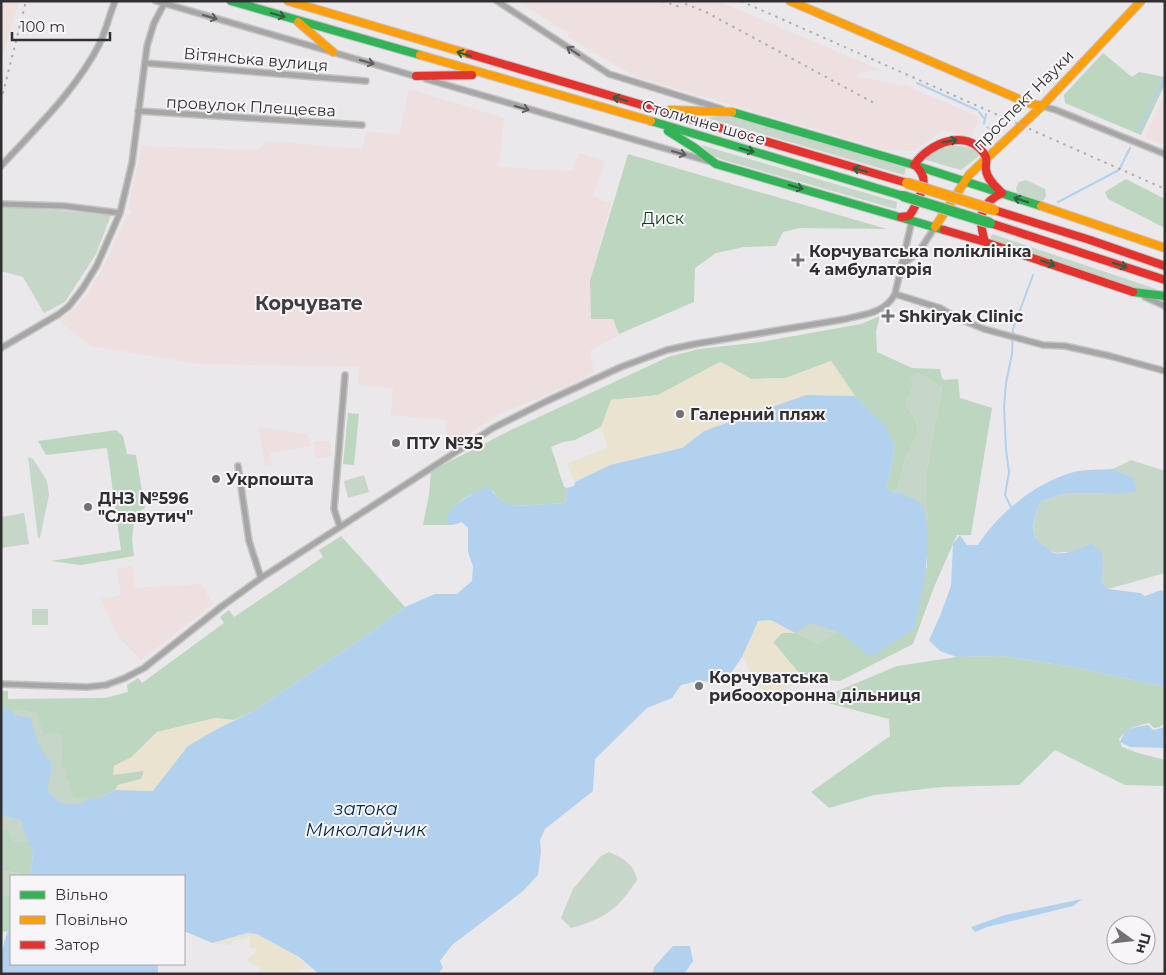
<svg xmlns="http://www.w3.org/2000/svg" width="1166" height="975" font-family="Montserrat,sans-serif">
<style>
.commercial{fill:#eee0db}
.industrial{fill:#eedfe1}
.green{fill:#c6d6c8}
.forest{fill:#bdd6c0}
.sand{fill:#e9e3d0}
.water{fill:#b1d1ef}
.lines{fill:none;stroke-linecap:round;stroke-linejoin:round}
.stream{stroke:#b1d1ef;stroke-width:2}
.street-casing{stroke:#c5c3c5;stroke-width:8}
.fast-casing{stroke:#c5c3c5;stroke-width:10}
.slow-casing{stroke:#c5c3c5;stroke-width:10}
.jam-casing{stroke:#c5c3c5;stroke-width:10}
.street{stroke:#a6a6a5;stroke-width:5}
.fast{stroke:#30b455;stroke-width:8}
.slow{stroke:#ff9f0a;stroke-width:8}
.jam{stroke:#e5322d;stroke-width:8}
.rail{stroke:#b0afaf;stroke-width:2;stroke-dasharray:2.5 5;stroke-linecap:butt}
.fast-bridge-casing{stroke:#c5c3c5;stroke-width:12;stroke-linecap:butt}
.slow-bridge-casing{stroke:#c5c3c5;stroke-width:12;stroke-linecap:butt}
.fast-bridge{stroke:#30b455;stroke-width:10}
.slow-bridge{stroke:#ff9f0a;stroke-width:10}
.oneway{stroke:#305e3e}
.oneway2{stroke:#5f5f5f}
.poi-dot{fill:#717072;stroke:#f8f5f9;stroke-width:2}
.labels{text-anchor:middle;stroke-width:4;stroke-linejoin:round;paint-order:stroke}
.street-label{font-size:16px;fill:#302f31;stroke:#f8f5f9}
.park-label{font-size:16px;fill:#0c421b;stroke:#f8f5f9}
.poi-label{font-size:16px;font-weight:bold;fill:#302f31;stroke:#f8f5f9;text-anchor:start}
.water-label{font-size:18px;font-style:italic;fill:#062b46;stroke:#f8f5f9}
.quarter-label{font-size:19px;font-weight:bold;fill:#3f3c3f;stroke:#f8f5f9}
</style>
<rect width="100%" height="100%" fill="#eae8ea"/>
<path class="commercial" d="M1,1H19L1,60Z"/>
<path class="industrial" d="M517,1H718L883,71L860,72L858,77L907,86L979,117L972,136L943,131L913,151L886,150L636,77L568,37V33Z
M409,89L504,118L499,167L572,171L579,153L605,161L593,195L600,200L611,203L590,281L591,319L614,316L619,335L590,351L594,373L568,386L498,415L448,448L445,420L391,415L393,388L358,385L359,367L200,364L92,346L81,339L58,319L74,309L88,294L104,266L127,215H131V211L128,209L142,146L259,150L264,141L363,149L366,131L399,135Z
M1165,93V146L1145,137Z
M259,427L307,434L311,446L270,453L272,465L265,466Z
M316,441H330L332,456L316,458L313,443Z
M132,566L135,588L201,584L213,604L141,660L123,642L114,628L101,599L121,595L117,569Z"/>
<path class="green" d="M724,115L734,116L906,168L904,175L707,118Z
M701,145L897,202L896,209L723,160L713,156Z
M949,146C959,146 971,146 978,153V157L961,170L926,160L925,157L935,151Z
M1026,180L1045,189L1046,195L1044,200L1040,201L1017,193L1016,188L1019,182Z
M1,205L111,215L96,254L65,302L44,313L23,277L1,271Z
M992,234L1165,292L1141,290L990,240Z
M919,373L942,388L927,468V547L872,509L898,487L905,459L917,435L918,424L905,403L914,384L911,377Z
M28,457L33,459L47,481L49,495L40,538H38Z
M1131,460L1165,471V573L1108,589L1101,581L1103,569C1094,564 1078,553 1069,552C1064,551 1058,554 1053,552C1027,543 1032,520 1041,501L1067,493L1118,494L1133,477L1113,469Z
M364,475L369,492L348,498L344,481Z
M24,513L29,544L1,548V517Z
M807,608L914,629L819,644L795,633Z
M32,609H48V625H32Z
M1,708L36,713L44,732L61,734L62,763L95,797L74,844Z
M1,815L20,820L28,840L14,842L8,831H1Z
M609,852C623,858 635,865 637,880C617,910 606,918 571,928L561,918L573,889L601,856Z
M1,870L29,876H11V896L1,894Z"/>
<path class="forest" d="M1103,53L1132,77L1139,72L1165,77V84L1141,135L1065,103L1064,95Z
M628,154L887,229L800,228L783,232L776,246L744,247L716,253L695,268L694,302L619,334L613,319H591L590,281Z
M1126,179L1165,199V228L1108,199L1105,192Z
M880,316L876,331L877,352L912,368L940,369L942,378L945,380L958,379L960,398L992,408L971,535H957L934,587L913,644L840,681L804,679L773,642L782,633H795L819,644L839,632L871,656L927,567V468L942,388L919,373L911,377L914,384L905,403L918,424L917,435L905,459L898,487L892,492L887,488L895,446L886,428L855,396L831,361L786,378L751,379L720,362L658,395L611,400L601,427L575,440L563,442L551,447L564,487L567,488L565,504C550,502 514,509 504,503C500,501 496,495 493,491C486,492 479,492 472,494C462,498 449,509 447,520L453,525H423L429,495L431,471L511,430L668,357L699,349L761,342L861,324Z
M348,413L359,414L354,465L343,464Z
M116,430L123,436L127,454L136,455L145,508L135,514L132,539L134,556L81,565L51,561L121,550L107,448L46,455L38,441Z
M341,536L405,607L377,628L254,711L234,720L215,718L157,732L132,757L114,766L144,771L142,779L118,785L115,790L99,798L74,797L62,763L61,734L44,733L36,713L1,708V691H8V699L105,698L128,692L127,685L138,678L142,683L224,623L220,617L229,610L234,617L323,557L319,550Z
M1002,656L1073,667L1165,687V723L1160,727L1154,728L1149,723C1135,726 1127,728 1119,739L1122,747L1138,753L1165,760V786L1125,785L1055,750L1019,785L941,787L874,795L829,808L811,792L890,736L889,719L816,700L897,666L957,657Z
M8,830L14,842L28,840L33,854L30,876L1,870V831Z
M1,894L11,896V924L7,932L1,931Z"/>
<path class="sand" d="M831,361L855,396L806,395L704,431L682,448L610,465L575,482L567,464L608,447L601,427L611,400L658,395L721,362L751,379L786,378Z
M771,620L795,633H782L773,642L804,679L773,696L760,688L742,657L758,621Z
M215,718L234,720L217,729L153,791L115,790L118,785L141,779L144,771L113,775L114,766L132,757L157,732Z
M247,933C271,936 294,953 311,969H300L299,973L303,974H260L258,972L260,970L259,966L251,964L247,959L256,952V948H250L249,944L250,937L234,940L230,945L212,943Z"/>
<path class="water" d="M806,395L855,396L886,427L895,446L887,488L892,492L901,493L923,504C934,546 923,588 914,629L871,657L839,632L809,623L795,633L771,620L758,621L742,657L731,673L713,682L698,681L681,685L672,698L647,708L595,759L593,791L545,829L540,840L541,851L538,875L523,891L452,945L440,961L443,968L438,974H319L299,957L257,934L247,933L212,943L184,931V876H30L33,854L20,820L1,815V708L12,709L14,715L31,718C33,731 41,755 52,762L51,773L47,788C54,802 65,807 80,803C87,801 92,796 99,798L115,790L153,791L188,746L217,729L254,711L377,628L405,607L435,594H457L472,581L473,566L468,552V528L462,522L453,525L446,520C451,503 472,494 487,487C494,491 498,500 505,503C517,509 549,502 565,504L567,488L574,486L575,482L610,465L682,448L704,431Z
M1113,469L1133,477L1137,491L1118,494L1067,493L1041,501C1034,516 1027,535 1044,546C1047,548 1051,552 1054,553C1065,556 1082,547 1092,544L1102,553L1103,569L1101,581L1108,589L1140,593L1145,596L1161,590L1165,592V687L1073,667L1002,656L957,657L940,651L929,640L940,616L951,586L953,544L960,535L967,545H978C999,512 1037,482 1074,472C1086,469 1101,470 1113,469Z
M1148,725L1153,730L1162,728L1165,725V748L1130,747L1120,742L1125,731L1136,727Z
M1082,899L1073,906L987,927L975,932L971,927L1005,915Z
M11,924V964H158V974H1C1,957 3,939 11,924Z
M673,946H690L693,961L684,974H653L654,967Z"/>
<g class="lines">
<path class="stream" d="M917,83L977,110
M979,112L984,118
M984,124L986,114
M987,127L999,135
M1138,132L1165,77
M1058,202L1119,170L1130,148
M1011,507L1005,495L1009,472L1006,450L1004,407L1006,383L1012,354L1013,329L1033,275"/>
<g class="street-casing">
<path id="street" d="M156,1L418,77
M497,1L609,74L722,109
M145,63L366,81
M426,79L708,161
M1042,106L1056,110L1165,154
M138,111L362,125
M1,166C36,128 75,91 99,45C106,31 109,16 115,1
M1,204L64,206L120,213
M903,264L918,253L935,227
M895,294L940,308L955,317L984,329L1043,345L1065,346L1110,356L1165,371
M1145,297L1165,306
M1,348L59,314L69,306L83,288L97,265L120,213L132,163L147,46L154,23L164,4
M238,466L249,541L261,578
M340,527L334,509L345,375
M1,684L87,687L106,685L125,678L144,668L221,607L261,578L493,428L547,401L621,367L667,350L695,344L846,319C865,314 885,313 895,294L912,220"/>
</g>
<g class="fast-casing">
<path id="fast" d="M231,1L420,55
M732,112L914,165L1041,206
M651,121L903,196
M668,131L695,148L716,164
M716,164L944,230
M1133,292L1165,296"/>
</g>
<g class="slow-casing">
<path id="slow" d="M288,1L469,54
M790,1L1028,103L1042,106
M298,22L333,52
M420,55L651,121
M670,110L732,112
M1041,206L1165,248
M935,227L969,175L1042,106L1141,1"/>
</g>
<g class="jam-casing">
<path id="jam" d="M469,54L907,183
M416,76L472,75
M914,165C929,143 967,127 985,155C988,160 985,165 986,170C987,179 995,186 1001,192
M994,210L1090,240L1165,266
M901,217L909,216C915,208 926,187 923,177C922,173 919,169 916,166
M990,223L1165,280
M944,230L985,242L1133,292
M985,242C978,219 979,204 1002,193"/>
</g>
<use href="#street" class="street"/>
<use href="#fast" class="fast"/>
<use href="#slow" class="slow"/>
<use href="#jam" class="jam"/>
<path class="rail" d="M662,1L683,8
M678,1L706,12L874,103
M741,1L1165,189
M1,101L26,1"/>
<g class="fast-bridge-casing">
<path id="fast-bridge" d="M903,196L990,223"/>
</g>
<g class="slow-bridge-casing">
<path id="slow-bridge" d="M907,183L994,210"/>
</g>
<use href="#fast-bridge" class="fast-bridge"/>
<use href="#slow-bridge" class="slow-bridge"/>
</g>
<defs><path id="oneway-shaft" d="M-6 0H5M1.5-3L5.5 0L1.5 3" fill="none" stroke-width="1.6" stroke-linecap="round" stroke-linejoin="round" transform="scale(1.25)"/></defs>
<g class="oneway">
<use href="#oneway-shaft" transform="translate(278 15) rotate(16)"/>
<use href="#oneway-shaft" transform="translate(464 54) rotate(-163)"/>
<use href="#oneway-shaft" transform="translate(620 99) rotate(-164)"/>
<use href="#oneway-shaft" transform="translate(950 141) rotate(-9)"/>
<use href="#oneway-shaft" transform="translate(747 150) rotate(16)"/>
<use href="#oneway-shaft" transform="translate(860 170) rotate(-164)"/>
<use href="#oneway-shaft" transform="translate(796 187) rotate(16)"/>
<use href="#oneway-shaft" transform="translate(1021 200) rotate(-162)"/>
<use href="#oneway-shaft" transform="translate(1048 263) rotate(19)"/>
<use href="#oneway-shaft" transform="translate(1120 265) rotate(18)"/>
</g>
<g class="oneway2">
<use href="#oneway-shaft" transform="translate(210 17) rotate(16)"/>
<use href="#oneway-shaft" transform="translate(573 51) rotate(-146)"/>
<use href="#oneway-shaft" transform="translate(367 62) rotate(16)"/>
<use href="#oneway-shaft" transform="translate(522 108) rotate(16)"/>
<use href="#oneway-shaft" transform="translate(679 153) rotate(16)"/>
</g>
<g class="poi-dot">
<path d="M795.5 252.5h5v5h5v5h-5v5h-5v-5h-5v-5h5z"/>
<path d="M885.5 308.5h5v5h5v5h-5v5h-5v-5h-5v-5h5z"/>
<circle cx="680" cy="414" r="5"/>
<circle cx="396" cy="443" r="5"/>
<circle cx="216" cy="479" r="5"/>
<circle cx="88" cy="507" r="5"/>
<circle cx="699" cy="686" r="5"/>
</g>
<g class="labels">
<g class="street-label">
<text transform="translate(256 59) rotate(5)" y="6">Вітянська вулиця</text>
<text transform="translate(1023 100) rotate(-45)" y="6">проспект Науки</text>
<text transform="translate(251 106) rotate(3)" y="6">провулок Плещеєва</text>
<text transform="translate(704 122) rotate(16)" y="6">Столичне шосе</text>
</g>
<g class="park-label">
<text x="663" y="224">Диск</text>
</g>
<g class="poi-label">
<text x="809" y="257">Корчуватська поліклініка<tspan x="809" dy="18">4 амбулаторія</tspan></text>
<text x="899" y="322">Shkiryak Clinic</text>
<text x="690" y="420">Галерний пляж</text>
<text x="406" y="449">ПТУ №35</text>
<text x="226" y="485">Укрпошта</text>
<text x="98" y="504">ДНЗ №596<tspan x="98" dy="18">"Славутич"</tspan></text>
<text x="709" y="683">Корчуватська<tspan x="709" dy="18">рибоохоронна дільниця</tspan></text>
</g>
<g class="water-label">
<text x="366" y="815">затока<tspan x="366" dy="21">Миколайчик</tspan></text>
</g>
<g class="quarter-label">
<text x="309" y="310">Корчувате</text>
</g>
</g>
<rect width="1166" height="975" fill="none" stroke="#302f31" stroke-width="5"/>
<rect x="10" y="875" width="175" height="90" fill="#f8f5f9" stroke="#a8a6a9"/>
<rect x="20" y="891" width="25" height="8" fill="#30b455" stroke="#a8a6a9"/>
<text x="55" y="900" font-size="15" fill="#302f31">Вільно</text>
<rect x="20" y="916" width="25" height="8" fill="#ff9f0a" stroke="#a8a6a9"/>
<text x="55" y="925" font-size="15" fill="#302f31">Повільно</text>
<rect x="20" y="941" width="25" height="8" fill="#e5322d" stroke="#a8a6a9"/>
<text x="55" y="950" font-size="15" fill="#302f31">Затор</text>
<g transform="translate(1131 940) rotate(105)"><circle r="24" fill="#f8f5f9" stroke="#a8a6a9"/>
<path d="M0-4L9 19L0 12L-9 19Z" fill="#717072"/>
<text y="-8" font-size="14" font-weight="bold" text-anchor="middle" fill="#302f31">Пн</text>
</g>
<path d="M12 32v8h98v-8" fill="none" stroke="#302f31" stroke-width="2.5"/>
<text x="20" y="32" font-size="15" fill="#302f31" stroke="#f8f5f9" stroke-width="4" paint-order="stroke">100 m</text>
</svg>
